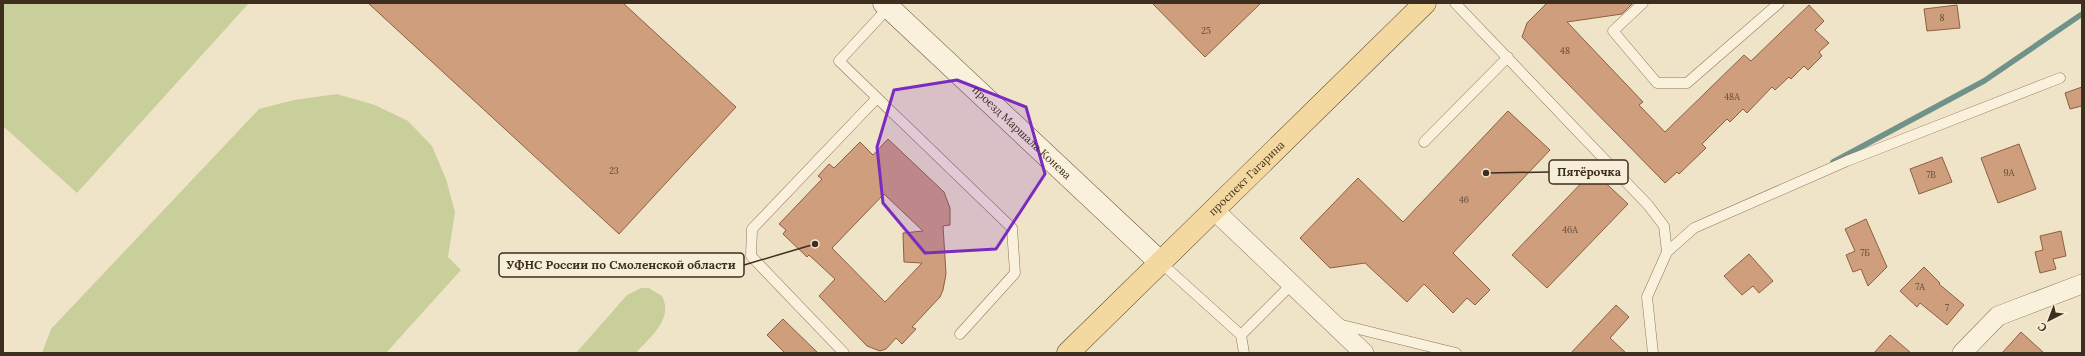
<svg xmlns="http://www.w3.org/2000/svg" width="2085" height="356" font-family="Lora,serif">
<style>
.grass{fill:#c9cf9b}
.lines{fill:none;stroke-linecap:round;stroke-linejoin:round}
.stream{stroke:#6f938a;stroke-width:5.5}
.building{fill:#cf9f7d;stroke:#8d5f41;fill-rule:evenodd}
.lane-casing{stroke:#8d765c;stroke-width:11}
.street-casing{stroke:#8d765c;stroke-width:20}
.secondary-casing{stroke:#6f573f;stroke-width:23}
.primary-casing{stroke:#5b4430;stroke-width:23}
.lane{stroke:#faf1dc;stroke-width:10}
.street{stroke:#faf1dc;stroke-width:19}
.secondary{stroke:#faf1dc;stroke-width:22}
.primary{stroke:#f3d9a0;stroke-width:22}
.marked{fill:#7b2cbf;fill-opacity:0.2;stroke:#7b2cbf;stroke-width:3;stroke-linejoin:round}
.labels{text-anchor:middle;stroke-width:3;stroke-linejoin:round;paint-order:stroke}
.number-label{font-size:9px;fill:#624a37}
.street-label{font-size:11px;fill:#3d2e20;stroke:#f7eed8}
.leader{fill:none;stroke:#3d2e20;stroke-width:1.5}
.callout-dot{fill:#3d2e20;stroke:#f7eed8;stroke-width:1.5}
.callout{fill:#f7eed8;stroke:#3d2e20;stroke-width:1.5}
.callout-label{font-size:12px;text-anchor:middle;font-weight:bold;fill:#3d2e20}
</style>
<rect width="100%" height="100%" fill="#f0e4c8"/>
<path class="grass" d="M3,3H249L77,193L3,126Z
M337,94L375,105L408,121L432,146L446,179L455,212L448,257L461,270L386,353H42L51,329L259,109L294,100Z
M641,288H649L662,296C674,319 650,337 636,353H576L627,295Z"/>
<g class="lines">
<path class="stream" d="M1833,162L1984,81L2082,14"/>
</g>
<path class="building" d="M368,3H623L736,107L619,234Z
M1152,3H1261L1205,57Z
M1547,3H1633L1622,14L1567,22L1643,102L1639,105L1665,132L1744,55L1751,61L1809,5L1824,21L1815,30L1829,43L1819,52L1822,56L1808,70L1804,66L1791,79L1789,77L1775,90L1772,87L1747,113L1743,109L1730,122L1727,119L1702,144L1706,148L1679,174L1677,172L1665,183L1522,37L1527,23Z
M1957,5L1960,28L1927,31L1924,9Z
M2082,87V106L2070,109L2065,93Z
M1508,111L1550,150L1453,253L1490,290L1475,305L1467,298L1453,313L1424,284L1407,302L1365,263L1330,268L1300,238L1358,178L1403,222Z
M888,139L944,192L950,208V225L943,226L946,274L943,290L940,297L912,327L916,329L902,344L896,338L886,349L880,351L867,346L819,296L835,279L809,255L807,257L783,234L786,230L779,224L822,179L818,176L829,164L834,168L860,142L873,155ZM884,194L923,231L903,233L904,262L922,263L885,302L832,248Z
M2019,144L2036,189L1998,203L1981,158Z
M1942,157L1952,182L1919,194L1910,169Z
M1593,171L1628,204L1547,288L1512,255Z
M1866,219L1887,267L1868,286L1861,269L1853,272L1846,255L1855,251L1845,229Z
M2061,231L2066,256L2053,259L2056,269L2040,273L2035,252L2043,250L2040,236Z
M1749,254L1773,281L1759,293L1753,286L1742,295L1724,276Z
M1924,267L1940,283L1939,284L1964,305L1947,325L1920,303L1917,307L1900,291Z
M1616,305L1629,317L1610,338L1626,353H1571Z
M783,319L818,353H785L767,335Z
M2021,332L2044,353H2002Z
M1890,335L1911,353H1874Z"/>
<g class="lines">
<g class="lane-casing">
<path id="lane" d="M1455,3L1648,205L1664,226L1667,252
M1643,3L1613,31L1657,83H1687L1779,3
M889,7L839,61L1012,228L1015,273L960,334
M1424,142L1508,57
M1160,262L1241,335L1244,353
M1338,324L1456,353
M1241,335L1292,284
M844,353L751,256L752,229L877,98
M1653,353L1647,297L1667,252L1694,228L1847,161L2060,78"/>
</g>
<g class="street-casing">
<path id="street" d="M1214,210L1364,353
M1962,353L1998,316L2082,284"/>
</g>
<g class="secondary-casing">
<g id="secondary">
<path id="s1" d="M884,3L1160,262"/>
</g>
</g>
<g class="primary-casing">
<g id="primary">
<path id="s2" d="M1068,353L1425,3"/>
</g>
</g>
<use href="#lane" class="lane"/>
<use href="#street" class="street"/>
<use href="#secondary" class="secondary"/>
<use href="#primary" class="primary"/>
</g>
<path class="marked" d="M957,80L1026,107L1045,174L996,249L925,253L883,203L877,147L894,90Z"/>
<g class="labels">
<g class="number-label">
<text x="1942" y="21">8</text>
<text x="1206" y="34">25</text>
<text x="1565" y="54">48</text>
<text x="1732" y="100">48А</text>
<text x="614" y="174">23</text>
<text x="2009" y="176">9А</text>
<text x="1931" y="178">7В</text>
<text x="1464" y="203">46</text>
<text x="1570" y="233">46А</text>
<text x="1865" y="256">7Б</text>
<text x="1920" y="290">7А</text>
<text x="1947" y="311">7</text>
</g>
<g class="street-label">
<text dy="4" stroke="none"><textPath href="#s1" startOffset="189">проезд Маршала Конева</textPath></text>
<text dy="4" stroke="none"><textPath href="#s2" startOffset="250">проспект Гагарина</textPath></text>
</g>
</g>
<path class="leader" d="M1486 173L1549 172M815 244L744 265"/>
<g class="callout-dot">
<circle cx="1486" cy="173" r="4"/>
<circle cx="815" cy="244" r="4"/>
</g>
<g class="callout">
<rect x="1549" y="160" width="79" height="24" rx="4"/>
<rect x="499" y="253" width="245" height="24" rx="4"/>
</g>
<g class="callout-label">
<text x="1589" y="176">Пятёрочка</text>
<text x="621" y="269">УФНС России по Смоленской области</text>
</g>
<rect width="2085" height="356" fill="none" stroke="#3d2e20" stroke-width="8"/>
<g transform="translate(2049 320) rotate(222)" stroke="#f7eed8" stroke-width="3" paint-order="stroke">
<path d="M0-3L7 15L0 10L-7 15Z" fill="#3d2e20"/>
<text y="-6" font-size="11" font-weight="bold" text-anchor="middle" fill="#3d2e20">С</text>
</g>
</svg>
